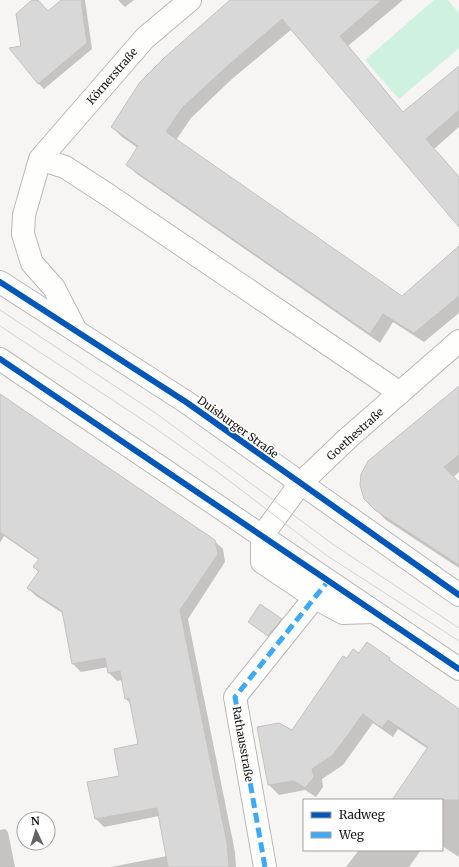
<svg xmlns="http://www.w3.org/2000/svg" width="459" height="867" font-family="Merriweather,serif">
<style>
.green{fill:#cef2df}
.shadow{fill:#0003}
.building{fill:#d9d8d8;stroke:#c3c2c2}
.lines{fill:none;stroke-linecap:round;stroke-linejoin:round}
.minor-casing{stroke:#bab8b7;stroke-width:24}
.major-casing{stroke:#bab8b7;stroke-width:24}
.minor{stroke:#fefefd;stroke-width:22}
.major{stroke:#fefefd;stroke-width:22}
.tram{stroke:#d4d4d4;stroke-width:1}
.quiet{stroke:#3fa9f5;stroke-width:5;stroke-dasharray:10 5;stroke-linecap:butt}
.cycleway-casing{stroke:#fff;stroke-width:8}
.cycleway{stroke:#0057b8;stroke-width:6}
.labels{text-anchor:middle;stroke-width:3;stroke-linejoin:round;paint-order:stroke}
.street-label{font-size:11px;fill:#171514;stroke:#fff}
</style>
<rect width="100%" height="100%" fill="#f7f5f3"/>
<path class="green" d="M434,0H448L459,13V48L399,99L365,60Z"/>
<path class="shadow" d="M33,0H37L48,12L63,0H85L92,49L44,89L38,83L22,47Z
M118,0H134L125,7Z
M233,0H403L348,46L404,113L459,67V127L434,149L459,177V226L292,29L232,79L191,118L176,140L402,297L459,247V313L424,342L393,322L380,343L137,174L127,165L138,148L122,137L112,127Z
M459,388V472L453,477L459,483V568L386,520L365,499Z
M0,395L156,500L214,541L223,549L225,562L188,619L235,852L236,867H111L167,856L159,816L104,827L96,819L88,783L120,777L139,745L131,704L126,699L122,680L117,681L109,673L108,667L81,672L73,664L64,614L36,596L28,588L39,572L34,567L39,560L4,536L0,543Z
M281,619L284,622L271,638L252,625Z
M367,644L459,710V857L442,846V800H394L428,749L398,729L393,737L373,723L343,765L322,779L323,787L316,797L305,790L279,795L269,785L258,728L292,732L347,660L359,654Z
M5,829L8,832L15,867H0V830Z
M359,850H421L409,867H346Z"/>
<path class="building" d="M32,0H38L48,11L61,0H81L87,43L38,84L9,48L21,46L16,14Z
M230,0H382L340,36L403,112L459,66V110L426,139L459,177V227L282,19L223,70L182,108L166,132L402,296L459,246V296L414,333L383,314L370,334L126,165L138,146L111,127L140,82L165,57Z
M459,386V455L444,467L459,482V565L375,510L364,499L360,485L361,474L368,461Z
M0,394L215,540L218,554L180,610L227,843L229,867H168L157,808L95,819L87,782L119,776L114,749L138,744L129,698L125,699L120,671L108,673L105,658L72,664L62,611L27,588L39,571L33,567L39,559L0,532Z
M260,604L282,619L268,636L248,622Z
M367,642L390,658L389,660L459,709V800H392L428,747L388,720L382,728L363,714L333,755L312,769L314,777L305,788L294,781L268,785L257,727L279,723L292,730L343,656L347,658L353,649L359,653Z"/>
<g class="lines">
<g class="minor-casing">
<path id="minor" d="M40,159L65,167L105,193L400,393
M75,329L54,288L32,263L23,234L24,215L40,159L145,38L190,0
M374,612L343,613L314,597L262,562V536L300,484L347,439L459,341
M265,867L235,697L323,587"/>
</g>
<g class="major-casing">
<path id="major" d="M0,282L186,402L459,595
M0,359L459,669"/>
</g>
<use href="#minor" class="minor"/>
<use href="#major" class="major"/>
<path class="tram" d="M0,310L157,414L334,545L459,628
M0,326L149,424L223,476L326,555L459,641"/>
<path class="quiet" d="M265,867L235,697L328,581"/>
<g class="cycleway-casing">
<path id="cycleway" d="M0,282L186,402L459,595
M0,359L459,669"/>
</g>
<use href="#cycleway" class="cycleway"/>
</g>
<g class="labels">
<g class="street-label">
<text transform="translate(112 76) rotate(-49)" y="4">Körnerstraße</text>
<text transform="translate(238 427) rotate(36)" y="4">Duisburger Straße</text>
<text transform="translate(355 434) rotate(-42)" y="4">Goethestraße</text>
<text transform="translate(243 744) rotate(80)" y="4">Rathausstraße</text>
</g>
</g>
<rect x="303" y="799" width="140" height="52" fill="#ffffff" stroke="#a2a1a1"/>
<rect x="311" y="812" width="20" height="6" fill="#0057b8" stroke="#a2a1a1"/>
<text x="339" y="819" font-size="12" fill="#171514">Radweg</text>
<rect x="311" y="832" width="20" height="6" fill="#3fa9f5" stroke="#a2a1a1"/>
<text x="339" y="839" font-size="12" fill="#171514">Weg</text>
<g transform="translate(36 831) rotate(356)"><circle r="19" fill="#ffffff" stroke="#a2a1a1"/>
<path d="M0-3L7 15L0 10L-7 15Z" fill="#656362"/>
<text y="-6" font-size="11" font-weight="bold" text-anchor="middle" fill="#171514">N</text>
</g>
</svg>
